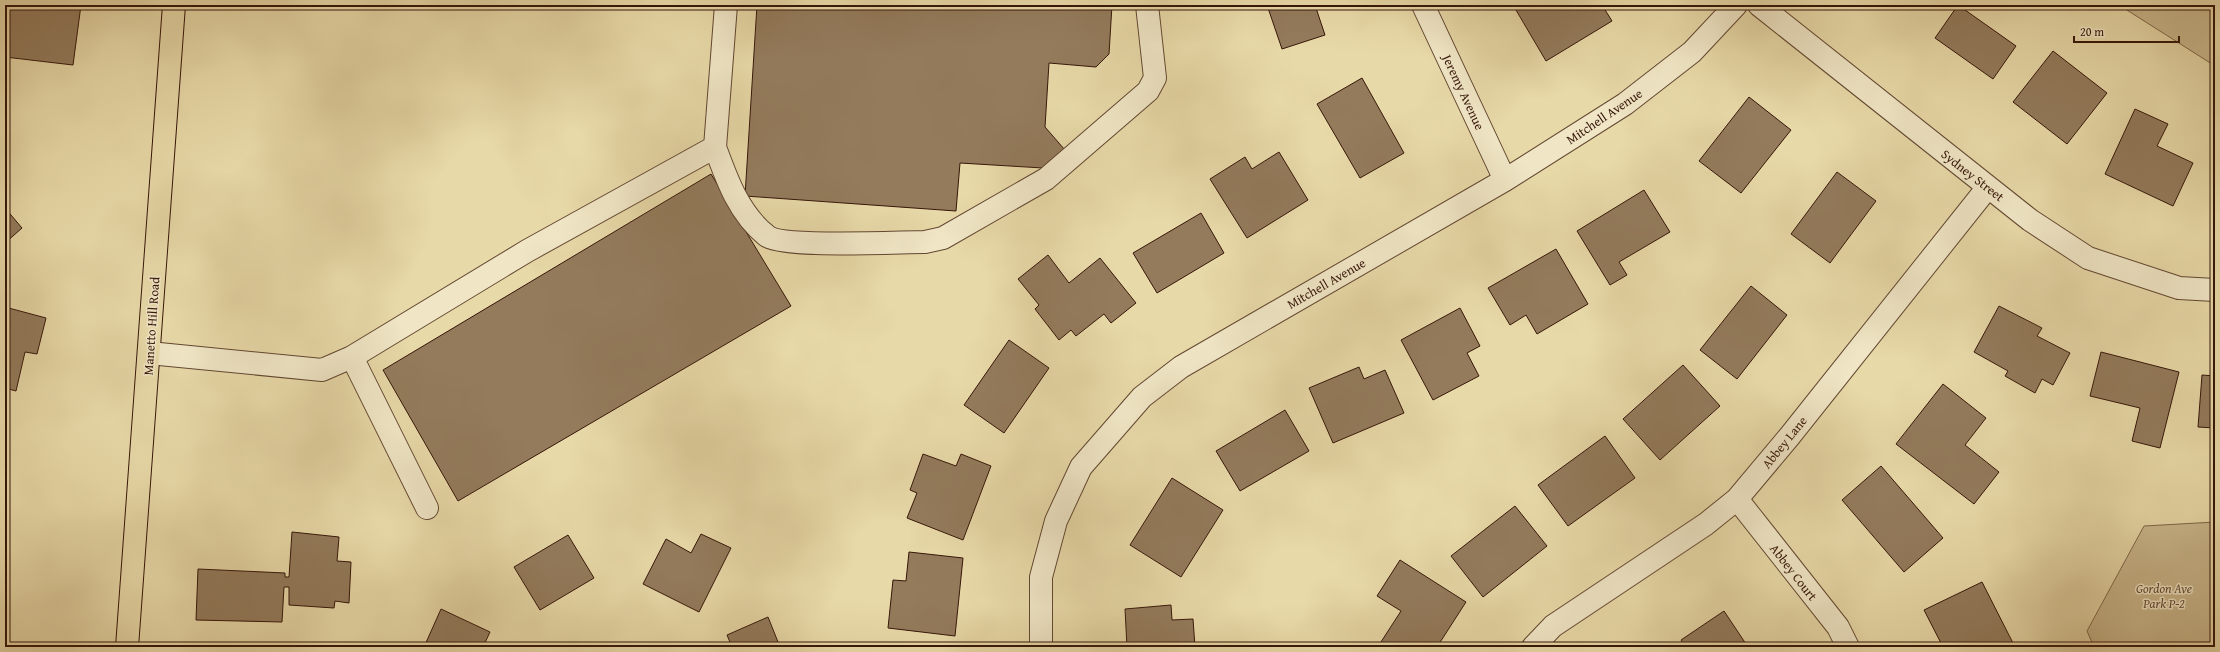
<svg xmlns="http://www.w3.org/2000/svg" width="2220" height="652" font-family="'Gentium Book Plus',serif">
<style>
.green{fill:#cab88d;stroke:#80674b}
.building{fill:#937b5c;stroke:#361609}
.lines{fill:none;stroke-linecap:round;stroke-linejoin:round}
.minor-casing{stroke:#624731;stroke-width:24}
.major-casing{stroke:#361609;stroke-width:24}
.minor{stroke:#f0e6c6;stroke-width:22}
.major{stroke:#e8d9a8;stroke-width:22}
.labels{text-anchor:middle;stroke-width:3;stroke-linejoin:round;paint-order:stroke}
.street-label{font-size:13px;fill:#361609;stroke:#f0e6c6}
.park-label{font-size:13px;font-style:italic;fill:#624731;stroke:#f0e6c6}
</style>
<rect width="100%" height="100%" fill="#e8d9a8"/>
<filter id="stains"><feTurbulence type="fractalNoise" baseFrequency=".005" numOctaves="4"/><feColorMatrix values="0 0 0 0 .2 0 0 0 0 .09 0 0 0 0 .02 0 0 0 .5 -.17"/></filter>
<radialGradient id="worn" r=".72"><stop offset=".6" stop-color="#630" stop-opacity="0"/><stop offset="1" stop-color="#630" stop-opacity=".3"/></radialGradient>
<path class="green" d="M2119,5H2215V66Z
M2215,522V647H2094L2087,631L2144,526Z"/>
<path class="building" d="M5,5H81L73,65L5,57Z
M757,5H1112L1109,54L1096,67L1049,63L1045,127L1065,150L1043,168L960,163L956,211L745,196Z
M1267,5H1315L1325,35L1282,49Z
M1513,5H1602L1612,21L1546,61Z
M1958,5L2016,46L1993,79L1935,38Z
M2053,51L2107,93L2067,144L2013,102Z
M1362,78L1404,153L1360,178L1317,104Z
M1749,97L1791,130L1741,193L1699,161Z
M2135,109L2168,124L2157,146L2193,163L2173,206L2105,174Z
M1279,152L1308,200L1247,238L1210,179L1245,157L1252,169Z
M1837,172L1876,201L1830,263L1791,234Z
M711,174L791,306L458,501L383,370Z
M1644,190L1670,232L1619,262L1627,275L1610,285L1577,231Z
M5,208L22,228L5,243Z
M1201,213L1224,253L1157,293L1133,253Z
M1556,249L1588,304L1537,334L1526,315L1510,325L1488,288Z
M1048,255L1069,283L1100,258L1136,303L1111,323L1104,314L1076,336L1071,330L1059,340L1035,309L1039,305L1018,279Z
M1751,286L1787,315L1737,379L1700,350Z
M1999,306L2042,328L2037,336L2070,353L2053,385L2042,379L2035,393L2005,376L2008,371L1974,352Z
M5,307L46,318L37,354L25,352L16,391L5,388Z
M1460,308L1480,346L1467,353L1479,376L1433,400L1401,340Z
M1009,340L1049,368L1004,433L964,405Z
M2101,352L2179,372L2160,448L2132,441L2140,408L2090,396Z
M1683,365L1720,406L1660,460L1623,419Z
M1359,367L1364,379L1385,370L1404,413L1333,443L1309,388Z
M2202,375L2215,376V428L2198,427Z
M1943,384L1986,418L1965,445L1999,472L1974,504L1896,444Z
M1285,410L1309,451L1240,491L1216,451Z
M1605,436L1635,478L1568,526L1538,485Z
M923,454L956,466L961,454L991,466L963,540L907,518L917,493L910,490Z
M1881,466L1943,538L1904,572L1842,500Z
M1172,478L1223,510L1181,577L1130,545Z
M1515,506L1547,546L1483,597L1451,556Z
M292,532L339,537L337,561L351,562L349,603L335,601L334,608L289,605V587H284L282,622L196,620L198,569L285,573V577H289Z
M701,534L731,548L699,612L643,584L666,539L691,553Z
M568,535L594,578L540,610L514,567Z
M909,552L963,558L955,636L888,628L893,580L906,581Z
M1400,560L1466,602L1437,647H1383L1379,645L1401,611L1377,596Z
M1982,582L2015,647H1943L1924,610Z
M1171,605L1172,620L1193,619L1195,647H1127L1125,609Z
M441,609L490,632L483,647H424Z
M1724,611L1748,647H1685L1681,640Z
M768,617L780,647H732L727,635Z"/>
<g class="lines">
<g class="minor-casing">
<path id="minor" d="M1423,5L1505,180
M1759,5L2030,220L2088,258L2179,288L2215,290
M715,147C727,180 739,214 767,236C783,248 898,242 925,242L943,238L1046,179L1148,91L1155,78L1147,5
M149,353L322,370L352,357
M1737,499L1838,627L1848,647
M427,508L352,357L527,251L715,147L726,5
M1041,647V577L1056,521L1081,467L1142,397L1181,367L1505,180L1625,104L1692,52L1736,5
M1533,647L1553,626L1706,524L1737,499L1789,437L1988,187"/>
</g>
<g class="major-casing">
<path id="major" d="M127,647L174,5"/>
</g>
<use href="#minor" class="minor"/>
<use href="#major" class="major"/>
</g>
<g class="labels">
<g class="street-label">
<text transform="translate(1464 92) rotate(65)" y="5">Jeremy Avenue</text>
<text transform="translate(1604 116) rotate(-34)" y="5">Mitchell Avenue</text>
<text transform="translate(1973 175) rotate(38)" y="5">Sydney Street</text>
<text transform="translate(1326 283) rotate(-30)" y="5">Mitchell Avenue</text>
<text transform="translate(151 326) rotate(-86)" y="5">Manetto Hill Road</text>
<text transform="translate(1784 442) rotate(-51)" y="5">Abbey Lane</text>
<text transform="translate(1794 572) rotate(52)" y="5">Abbey Court</text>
</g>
<g class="park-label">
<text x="2164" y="593">Gordon Ave<tspan x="2164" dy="15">Park P-2</tspan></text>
</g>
</g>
<rect width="2220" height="652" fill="none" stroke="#e8d9a8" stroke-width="20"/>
<rect x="6" y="6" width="2208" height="640" fill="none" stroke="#361609" stroke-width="2"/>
<rect x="10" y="10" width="2200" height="632" fill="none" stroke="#361609"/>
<path d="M2074 36v6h105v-6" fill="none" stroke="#361609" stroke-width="2"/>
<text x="2080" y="36" font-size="12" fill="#361609" stroke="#f0e6c6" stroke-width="3" paint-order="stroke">20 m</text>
<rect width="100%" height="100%" filter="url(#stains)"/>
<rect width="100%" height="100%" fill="url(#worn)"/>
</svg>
